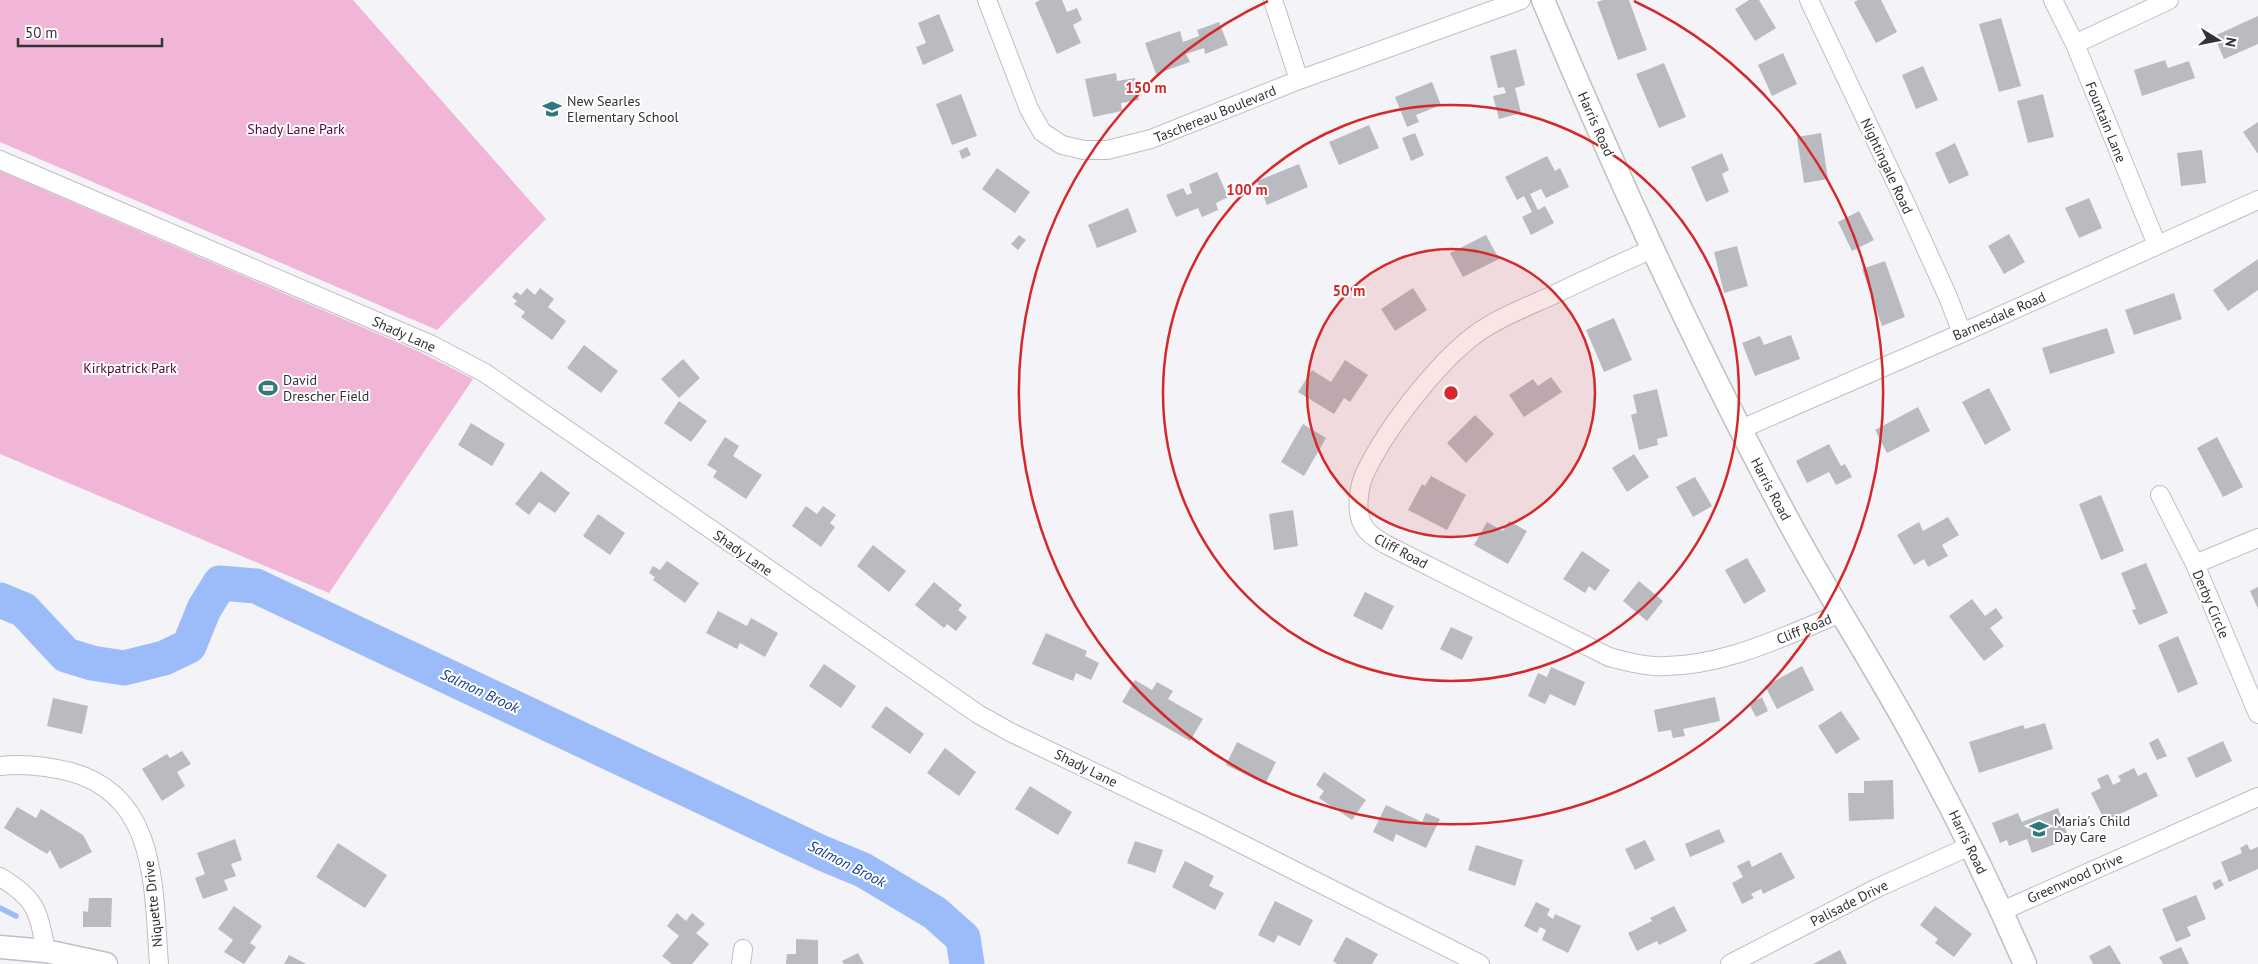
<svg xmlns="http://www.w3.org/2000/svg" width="2258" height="964" font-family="'PT Sans',sans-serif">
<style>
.green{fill:#f1b6d7}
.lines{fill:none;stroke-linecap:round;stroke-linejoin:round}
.stream{stroke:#9cbcf9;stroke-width:5.5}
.river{stroke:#9cbcf9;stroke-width:35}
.building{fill:#babbc0}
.minor-casing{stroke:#c0bec3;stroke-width:20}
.tertiary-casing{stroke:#c0bec3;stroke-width:25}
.minor{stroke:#fff;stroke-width:18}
.tertiary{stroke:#fff;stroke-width:22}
.ring{fill:none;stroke:#d62828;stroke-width:2.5}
.labels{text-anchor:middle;stroke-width:4;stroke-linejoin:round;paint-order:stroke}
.poi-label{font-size:14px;fill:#333234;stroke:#fff;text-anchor:start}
.street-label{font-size:14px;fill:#333234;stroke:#fff}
.park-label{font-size:14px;fill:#50053a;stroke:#fff}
.water-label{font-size:15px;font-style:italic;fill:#153d93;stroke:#fff}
.centre{fill:#d62828;stroke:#fff;stroke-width:2.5}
.ring-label{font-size:15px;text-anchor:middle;font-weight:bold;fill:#d62828;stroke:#fff;stroke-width:4;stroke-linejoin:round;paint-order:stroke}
</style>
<rect width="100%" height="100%" fill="#f4f3f8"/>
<path class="green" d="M0,0H353L546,219L437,330L0,142Z
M0,171L420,352L473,379L329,593L0,454Z"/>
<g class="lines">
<path class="stream" d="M0,908L16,916"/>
<path class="river" d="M0,600L24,610L66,655L92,663L124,668L164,658L189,646L204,609L220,583L256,586L822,853L863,870L935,913L963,938L967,964"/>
</g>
<path class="building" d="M1040,0H1062L1067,12L1077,8L1082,20L1073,25L1081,43L1057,54L1035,3Z
M1603,0H1629L1647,50L1618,60L1597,2Z
M1749,0H1759L1776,28L1755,41L1735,9Z
M1858,0H1881L1897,32L1876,43L1854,2Z
M939,14L954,51L923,65L916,47L926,43L918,23Z
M2258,16V44L2224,59L2214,36Z
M2001,18L2021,86L1999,92L1979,24Z
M1219,22L1228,45L1205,54L1204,48L1186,54L1190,62L1156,74L1145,43L1180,31L1183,42L1199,36L1197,30Z
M1516,49L1525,85L1515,88L1521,113L1499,119L1493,96L1506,93L1504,87L1498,88L1490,56Z
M1783,53L1797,84L1772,96L1758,65Z
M2165,60L2168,68L2189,61L2195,78L2142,96L2134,70Z
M1664,63L1686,117L1659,128L1636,74Z
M1923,66L1938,100L1916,109L1902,75Z
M1116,73L1117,81L1135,78L1139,100L1121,103L1122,111L1093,117L1085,79Z
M1432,82L1441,105L1416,115L1419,122L1407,127L1395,97Z
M961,94L977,136L952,145L936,104Z
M2043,94L2054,137L2028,143L2017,101Z
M2258,122V154L2243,132Z
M1369,125L1379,148L1339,165L1329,142Z
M1415,133L1424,155L1411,161L1402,138Z
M1821,133L1828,179L1804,183L1797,137Z
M1955,143L1969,175L1949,184L1935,153Z
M967,147L971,155L962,159L959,151Z
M2202,150L2206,183L2181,186L2177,153Z
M1722,153L1729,170L1722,174L1729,192L1706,202L1691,167Z
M1547,156L1555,171L1560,168L1569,187L1546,198L1541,189L1530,194L1538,210L1545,206L1554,223L1531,235L1522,217L1532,212L1524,196L1517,200L1505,177Z
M1299,164L1308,187L1267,205L1257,181Z
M997,168L1030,192L1015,213L982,189Z
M1217,172L1228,197L1216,203L1218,210L1202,217L1198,208L1176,217L1166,195L1183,188L1187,195L1192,193L1189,184Z
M2089,198L2102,228L2079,238L2065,208Z
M1128,208L1137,232L1097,248L1088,225Z
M1859,211L1874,240L1852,251L1838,222Z
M2009,234L2025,262L2004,274L1988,246Z
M1019,235L1026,240L1018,250L1011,244Z
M1486,235L1499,259L1463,277L1450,253Z
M1737,246L1748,286L1724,293L1714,252Z
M2258,259V290L2228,311L2213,290Z
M1885,261L1905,317L1882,326L1862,269Z
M527,288L535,295L540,288L554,299L548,307L566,321L552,340L521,317L525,312L514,304L517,301L512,297L516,292L521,295Z
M1413,288L1427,310L1395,331L1381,309Z
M2174,293L2182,319L2134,335L2125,310Z
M1614,318L1632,360L1604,372L1586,330Z
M2107,328L2115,353L2050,374L2042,348Z
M1791,335L1800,359L1755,376L1742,343L1760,336L1764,345Z
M584,345L618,371L601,393L567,368Z
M683,359L700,378L679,398L661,379Z
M1345,360L1368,375L1350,402L1344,398L1334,414L1298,392L1312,370L1331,382Z
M1551,377L1562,392L1524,417L1509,395L1533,379L1538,386Z
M1989,388L2011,430L1985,445L1962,402Z
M1657,389L1668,436L1657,439L1658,445L1639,450L1631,415L1637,413L1633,395Z
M679,401L707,421L691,442L664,423Z
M1918,407L1930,431L1887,453L1875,430Z
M1475,415L1494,434L1466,463L1447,443Z
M471,423L505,444L492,466L458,445Z
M1303,424L1326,438L1304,476L1281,462Z
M725,437L739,446L733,456L762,475L746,499L713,477L717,471L707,465Z
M2217,437L2243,487L2223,497L2197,448Z
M1829,444L1841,466L1845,464L1852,477L1836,485L1829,472L1807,483L1796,461Z
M1634,454L1649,477L1627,492L1612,468Z
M541,471L570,493L555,513L539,502L529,515L515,504Z
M1431,476L1466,495L1447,530L1408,510L1422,484L1425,486Z
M1695,477L1712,506L1693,517L1676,487Z
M2101,495L2124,551L2101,560L2079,504Z
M806,506L817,514L823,506L836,515L830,523L835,527L821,547L792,526Z
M1293,510L1298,546L1274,550L1269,514Z
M598,514L625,533L610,555L583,536Z
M1948,517L1959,535L1942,545L1948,556L1928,567L1924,559L1914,565L1897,535L1919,522L1923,531Z
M1509,521L1527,531L1508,564L1474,545L1487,522L1503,531Z
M873,545L906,571L889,592L857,566Z
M1582,551L1610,570L1595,591L1589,586L1585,593L1563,579Z
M1747,558L1766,591L1744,604L1725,570Z
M667,561L699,583L685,603L653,580L655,577L649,573L653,566L660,570Z
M2146,563L2168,613L2139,625L2132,610L2136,609L2121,573Z
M1639,581L1663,601L1647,621L1623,601Z
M934,582L962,605L958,610L967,617L956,631L947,624L944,628L915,605Z
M2258,587V609L2250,591Z
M1365,592L1394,606L1382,630L1353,616Z
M1972,599L1985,616L1996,608L2003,618L1990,628L2004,646L1984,661L1949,616Z
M718,611L747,626L751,618L778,633L765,657L740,643L737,649L706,633Z
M1451,627L1473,637L1462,660L1440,649Z
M1046,633L1087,651L1085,656L1099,663L1091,680L1076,673L1073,681L1032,664Z
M2178,636L2198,684L2178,693L2158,645Z
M824,664L856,686L841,708L809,686Z
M1802,666L1814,690L1777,709L1765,686Z
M1551,667L1585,682L1575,706L1550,694L1545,704L1528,696L1538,673L1547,677Z
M1135,680L1152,690L1157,682L1173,691L1168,699L1203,719L1190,741L1122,702Z
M1715,697L1720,721L1683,729L1685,736L1673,738L1671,730L1658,732L1654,710Z
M1762,697L1768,711L1756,717L1749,704Z
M53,698L88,706L82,734L47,726Z
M886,706L924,734L910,754L871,727Z
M1841,711L1860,739L1836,754L1818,726Z
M2045,723L2053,749L1979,773L1969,742L2023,725L2025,729Z
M2158,738L2167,756L2157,760L2149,743Z
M2223,741L2232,761L2196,778L2187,758Z
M1237,742L1276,762L1265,784L1226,765Z
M945,748L976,772L959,796L927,773Z
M182,751L191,764L177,772L185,786L162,801L142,769L167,754L170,758Z
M2134,768L2138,776L2146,772L2158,796L2105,821L2091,793L2101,788L2097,779L2108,774L2113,785L2121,781L2118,776Z
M1324,772L1366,800L1352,820L1319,798L1324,791L1316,785Z
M1893,780L1894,819L1849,821L1848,793H1864V781Z
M1030,786L1072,812L1058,835L1015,809Z
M1386,805L1422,822L1426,813L1440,819L1426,848L1396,834L1393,842L1373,832Z
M17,807L36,818L41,809L83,835L92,852L60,869L50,850L47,854L4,828Z
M2058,808L2069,839L2032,853L2027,839L2009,846L2007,840L2000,843L1992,823L2018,813L2022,822Z
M1719,829L1725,842L1690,857L1685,844Z
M235,839L242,860L231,864L236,876L224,880L228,890L203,899L195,878L205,874L197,853Z
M1645,840L1655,860L1635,870L1625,849Z
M1135,841L1163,850L1155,873L1127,863Z
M338,843L387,875L365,908L316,877Z
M2247,844L2250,850L2258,847V869L2229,882L2221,862L2242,853L2240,848Z
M1476,845L1523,860L1515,886L1468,870Z
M1781,852L1795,878L1763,894L1761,889L1751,894L1754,898L1742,904L1732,883L1743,877L1737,866L1749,860L1752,867Z
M1185,861L1214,876L1209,886L1224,893L1215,910L1172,887Z
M2220,879L2224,885L2215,890L2212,883Z
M2196,895L2206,919L2187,927L2191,936L2176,942L2162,909Z
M89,898H112L111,927H83V911L88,912Z
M1275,901L1313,920L1300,946L1278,935L1274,943L1258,935Z
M1536,902L1550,909L1547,915L1553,919L1555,914L1581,926L1568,953L1542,940L1546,930L1540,927L1537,933L1524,926Z
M234,906L262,926L250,943L256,947L244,964L224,952L233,940L218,929Z
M1674,906L1687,931L1659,945L1657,941L1637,951L1628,933L1652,921L1650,918Z
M1935,906L1972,934L1954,957L1935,943L1938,939L1920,925Z
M677,913L686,921L692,913L705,924L696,933L709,944L692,964H672L662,956L679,936L667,926Z
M1346,937L1378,954L1372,964H1337L1333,961Z
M796,939L818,940V964H786L787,954H796Z
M2110,945L2121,964H2093L2089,956Z
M2181,947L2189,964H2163L2159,957Z
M1840,950L1847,964H1813Z
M858,953L864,964H844L842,961Z
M289,955L306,964H284Z"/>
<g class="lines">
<g class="minor-casing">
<path id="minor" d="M987,0L1029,109L1042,132L1062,145L1084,150H1107L1151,139L1299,80L1521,0
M1273,0L1299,80
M1809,0L1904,200L1948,297L1962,333
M2053,0L2075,44L2157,245
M2075,44L2169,0
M0,160L432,345L485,373L978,714L1010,732L1202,824L1480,964
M1652,249C1619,264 1586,279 1553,295C1531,305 1508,314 1488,326C1444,352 1387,427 1365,473C1359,486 1356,507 1361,521C1366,533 1375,538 1385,544L1609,657C1624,661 1638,665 1654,666C1719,669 1782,637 1841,613
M1739,430L1962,333L2258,200
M2160,495L2195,564L2258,714
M2195,564L2258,538
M0,766C25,763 47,766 71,772C159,796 153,891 159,964
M0,877C37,899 38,911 46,951
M2002,911L2258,797
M741,964L743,949
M1730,964L1877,888L1970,846"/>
</g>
<g class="tertiary-casing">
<path id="tertiary" d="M1543,0C1617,177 1697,351 1788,520C1828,595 1875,666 1915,740C1955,813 1992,888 2025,964
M0,947L46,951L106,964"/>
</g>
<use href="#minor" class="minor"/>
<use href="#tertiary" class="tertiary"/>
</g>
<circle cx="1451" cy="393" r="144" fill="#d62828" fill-opacity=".12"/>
<g class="ring">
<circle cx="1451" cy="393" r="144"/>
<circle cx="1451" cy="393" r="288"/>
<path d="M1634 1A432 432 0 1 1 1268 1"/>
</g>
<defs>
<g id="school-bare" transform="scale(1.5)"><path d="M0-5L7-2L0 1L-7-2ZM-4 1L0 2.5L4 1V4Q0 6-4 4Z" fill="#2f797e" stroke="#fff" stroke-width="2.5" paint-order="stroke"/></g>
<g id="stadium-bare" transform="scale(1.5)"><path d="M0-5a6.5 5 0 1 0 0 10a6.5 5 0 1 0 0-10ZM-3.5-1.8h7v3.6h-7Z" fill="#2f797e" stroke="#fff" stroke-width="2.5" paint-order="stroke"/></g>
</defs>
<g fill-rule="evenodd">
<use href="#school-bare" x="552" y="109"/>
<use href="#stadium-bare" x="268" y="388"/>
<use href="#school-bare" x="2039" y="829"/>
</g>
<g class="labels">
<g class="poi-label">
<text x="567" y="106">New Searles<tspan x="567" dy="16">Elementary School</tspan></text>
<text x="283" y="385">David<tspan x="283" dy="16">Drescher Field</tspan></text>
<text x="2054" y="826">Maria's Child<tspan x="2054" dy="16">Day Care</tspan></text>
</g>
<g class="street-label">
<text transform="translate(1215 114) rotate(-22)" y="5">Taschereau Boulevard</text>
<text transform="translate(2106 122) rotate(68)" y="5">Fountain Lane</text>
<text transform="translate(1596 124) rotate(66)" y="5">Harris Road</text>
<text transform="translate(1887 166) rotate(65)" y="5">Nightingale Road</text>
<text transform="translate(1999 316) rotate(-24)" y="5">Barnesdale Road</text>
<text transform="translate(404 334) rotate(24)" y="5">Shady Lane</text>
<text transform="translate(1771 489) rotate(62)" y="5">Harris Road</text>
<text transform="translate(1401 551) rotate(28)" y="5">Cliff Road</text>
<text transform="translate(743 553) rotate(35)" y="5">Shady Lane</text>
<text transform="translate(2211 604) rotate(67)" y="5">Derby Circle</text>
<text transform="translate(1804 629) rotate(-22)" y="5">Cliff Road</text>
<text transform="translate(1086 768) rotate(26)" y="5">Shady Lane</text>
<text transform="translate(1968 842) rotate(64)" y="5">Harris Road</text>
<text transform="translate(2075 878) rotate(-24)" y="5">Greenwood Drive</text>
<text transform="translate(1849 903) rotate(-27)" y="5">Palisade Drive</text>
<text transform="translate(153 904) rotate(-96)" y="5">Niquette Drive</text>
</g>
<g class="park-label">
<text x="296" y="134">Shady Lane Park</text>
<text x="130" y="373">Kirkpatrick Park</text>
</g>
<g class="water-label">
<text transform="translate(480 691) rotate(25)" y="5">Salmon Brook</text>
<text transform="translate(847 864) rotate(27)" y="5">Salmon Brook</text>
</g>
</g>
<circle cx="1451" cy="393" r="8" class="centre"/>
<g class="ring-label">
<text x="1146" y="93">150 m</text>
<text x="1247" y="195">100 m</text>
<text x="1349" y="296">50 m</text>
</g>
<g transform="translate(2218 40) rotate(100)" stroke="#ffffff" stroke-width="4" paint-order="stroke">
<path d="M0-4L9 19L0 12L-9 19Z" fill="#333234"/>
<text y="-8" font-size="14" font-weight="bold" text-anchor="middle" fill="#333234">N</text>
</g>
<path d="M18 38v8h144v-8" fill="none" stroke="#333234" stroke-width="2.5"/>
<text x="25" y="38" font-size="15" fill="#333234" stroke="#ffffff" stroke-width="4" paint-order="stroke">50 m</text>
</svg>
